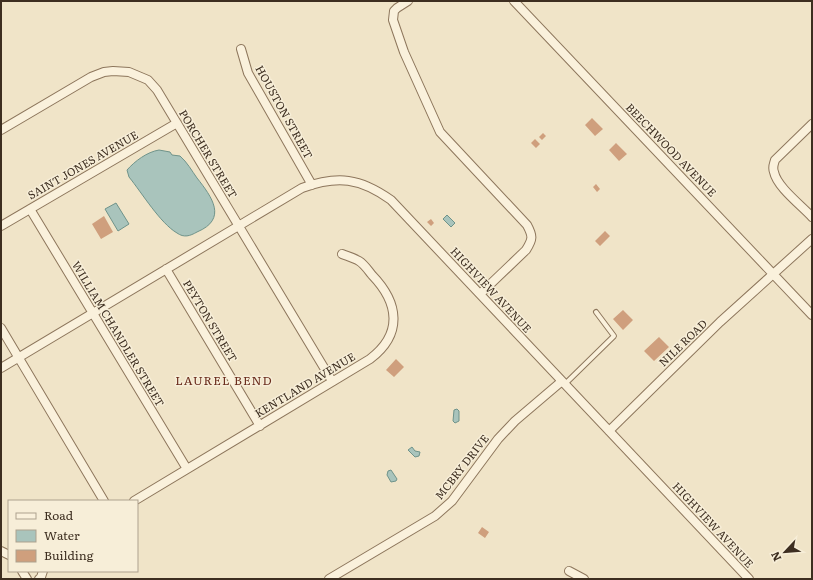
<svg xmlns="http://www.w3.org/2000/svg" width="813" height="580" font-family="Literata,serif">
<style>
.water{fill:#a9c4bc;stroke:#6f938a}
.building{fill:#cf9f7d}
.lines{fill:none;stroke-linecap:round;stroke-linejoin:round}
.lane-casing{stroke:#8d765c;stroke-width:6}
.street-casing{stroke:#8d765c;stroke-width:10}
.lane{stroke:#faf1dc;stroke-width:4}
.street{stroke:#faf1dc;stroke-width:8}
.labels{text-anchor:middle;stroke-width:3;stroke-linejoin:round;paint-order:stroke}
.street-label{font-size:11px;fill:#3d2e20;stroke:#f7eed8}
.neighbourhood-label{font-size:12px;letter-spacing:1px;fill:#6b2e1e;stroke:#f7eed8}
</style>
<rect width="100%" height="100%" fill="#f0e4c8"/>
<path class="water" d="M159,150L170,152L172,155L180,156C187,162 192,171 197,178C212,197 228,219 197,232C190,236 184,238 177,233C160,223 142,193 129,177L127,170C135,161 147,152 159,150Z
M116,203L129,224L118,231L105,209Z
M447,215L455,223L451,227L443,219Z
M457,409L459,411V421L455,423L453,421L454,410Z
M412,447L415,451L420,452L419,456L415,457L408,450Z
M388,471L391,470L397,479L396,481L391,482L387,475Z"/>
<path class="building" d="M592,118L603,129L595,136L585,125Z
M543,133L546,136L542,140L539,137Z
M535,139L540,144L536,148L531,143Z
M616,143L627,154L619,161L609,150Z
M596,184L600,189L597,192L593,187Z
M104,216L113,232L101,239L92,224Z
M431,219L434,223L431,226L427,222Z
M605,231L610,236L600,246L595,241Z
M623,310L633,320L623,330L613,319Z
M659,337L669,347L654,361L644,351Z
M396,359L404,367L394,377L386,370Z
M482,527L489,532L485,538L478,533Z"/>
<g class="lines">
<g class="lane-casing">
<path id="lane" d="M565,384L614,336L596,312"/>
</g>
<g class="street-casing">
<path id="street" d="M408,1L397,8L394,11L393,20L404,52L440,132L527,225C533,236 533,239 526,250L480,294
M514,1L812,315
M241,49L248,73L312,185
M812,124L775,160C774,164 772,167 774,172C777,187 801,205 812,217
M1,130L91,77L104,72L113,71L129,72L148,80L157,90L332,381
M30,209L187,469
M1,226L177,123
M166,269L260,426
M1,328L104,501
M1,368L302,188C338,175 360,178 391,200L749,579
M609,431L720,322L812,239
M134,501L370,359C403,334 399,303 372,275C368,270 364,264 359,261C354,258 347,256 342,254
M1,551L9,555
M22,571L27,579
M569,571L584,579
M39,579L41,577L43,571
M329,579L435,516L452,501L498,439L515,421L562,381"/>
</g>
<use href="#lane" class="lane"/>
<use href="#street" class="street"/>
</g>
<g class="labels">
<g class="street-label">
<text transform="translate(284 112) rotate(61)" y="4">HOUSTON STREET</text>
<text transform="translate(671 150) rotate(46)" y="4">BEECHWOOD AVENUE</text>
<text transform="translate(208 154) rotate(59)" y="4">PORCHER STREET</text>
<text transform="translate(83 165) rotate(-30)" y="4">SAINT JONES AVENUE</text>
<text transform="translate(491 290) rotate(47)" y="4">HIGHVIEW AVENUE</text>
<text transform="translate(210 321) rotate(59)" y="4">PEYTON STREET</text>
<text transform="translate(118 334) rotate(59)" y="4">WILLIAM CHANDLER STREET</text>
<text transform="translate(683 343) rotate(-44)" y="4">NILE ROAD</text>
<text transform="translate(305 385) rotate(-31)" y="4">KENTLAND AVENUE</text>
<text transform="translate(462 467) rotate(-52)" y="4">MCBRY DRIVE</text>
<text transform="translate(713 525) rotate(47)" y="4">HIGHVIEW AVENUE</text>
</g>
<g class="neighbourhood-label">
<text x="224" y="385">LAUREL BEND</text>
</g>
</g>
<rect width="813" height="580" fill="none" stroke="#3d2e20" stroke-width="4"/>
<rect x="8" y="500" width="130" height="72" fill="#f7eed8" stroke="#ada18e"/>
<rect x="16" y="513" width="20" height="6" fill="#faf1dc" stroke="#ada18e"/>
<text x="44" y="520" font-size="12" fill="#3d2e20">Road</text>
<rect x="16" y="530" width="20" height="12" fill="#a9c4bc" stroke="#ada18e"/>
<text x="44" y="540" font-size="12" fill="#3d2e20">Water</text>
<rect x="16" y="550" width="20" height="12" fill="#cf9f7d" stroke="#ada18e"/>
<text x="44" y="560" font-size="12" fill="#3d2e20">Building</text>
<g transform="translate(785 552) rotate(244)" stroke="#f7eed8" stroke-width="3" paint-order="stroke">
<path d="M0-3L7 15L0 10L-7 15Z" fill="#3d2e20"/>
<text y="-6" font-size="11" font-weight="bold" text-anchor="middle" fill="#3d2e20">N</text>
</g>
</svg>
